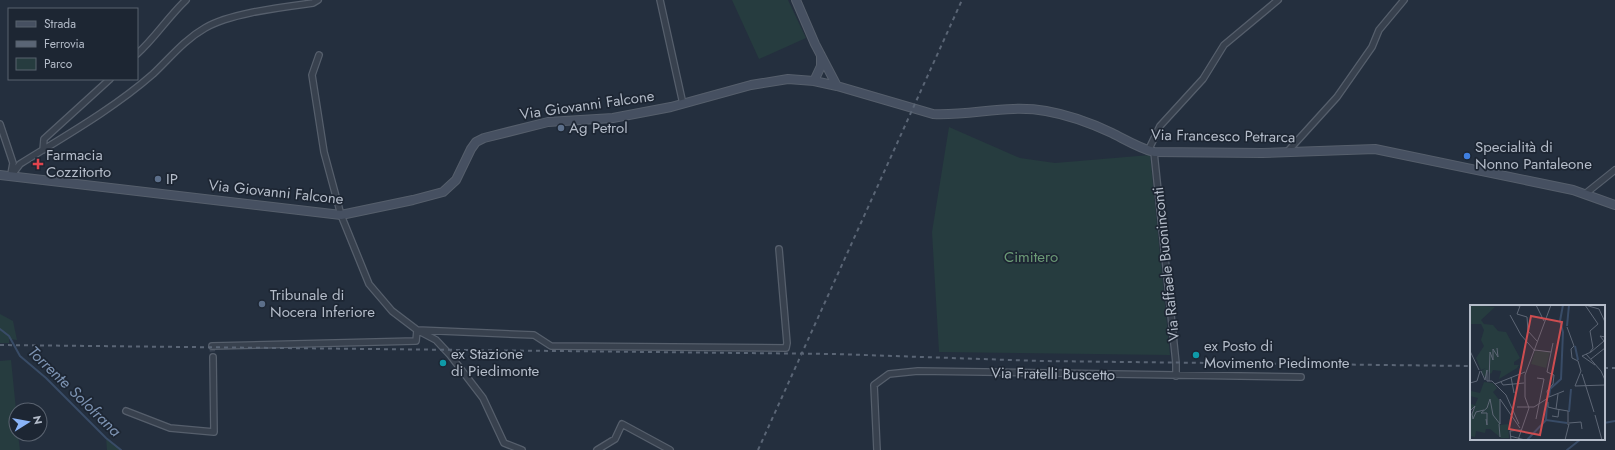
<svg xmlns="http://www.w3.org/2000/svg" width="1615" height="450" font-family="Jost,sans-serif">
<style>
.green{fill:#263c3f}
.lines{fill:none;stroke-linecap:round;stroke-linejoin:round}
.stream{stroke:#394c67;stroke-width:2}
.street-tunnel{stroke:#3a4453;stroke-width:5.5;stroke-dasharray:5.5 3;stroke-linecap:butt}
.street-casing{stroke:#565f6c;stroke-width:8}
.secondary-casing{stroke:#565f6c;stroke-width:10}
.street{stroke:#38414e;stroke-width:5.5}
.secondary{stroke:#465061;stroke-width:8}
.rail{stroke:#5a6575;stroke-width:2;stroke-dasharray:4 4;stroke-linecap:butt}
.service-dot{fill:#5c6f8a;stroke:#1d2633;stroke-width:1.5}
.shop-dot{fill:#3f7fe0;stroke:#1d2633;stroke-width:1.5}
.health-dot{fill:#e0444e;stroke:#1d2633;stroke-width:1.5}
.culture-dot{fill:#0f9aa8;stroke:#1d2633;stroke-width:1.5}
.labels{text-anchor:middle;stroke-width:3.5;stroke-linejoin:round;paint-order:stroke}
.street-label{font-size:15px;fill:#b4bcc9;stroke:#1d2633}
.poi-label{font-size:15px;fill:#b4bcc9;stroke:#1d2633;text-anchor:start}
.park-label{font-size:15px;fill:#6b9a76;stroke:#1d2633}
.water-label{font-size:16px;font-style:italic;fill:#7c92b1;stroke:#1d2633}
.inset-river{fill:none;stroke:#394c67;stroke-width:2}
.inset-road{fill:none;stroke:#5e6776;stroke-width:1}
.view{fill:#ce4d50;fill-opacity:0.15;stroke:#ce4d50;stroke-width:2}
.inset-edge{fill:none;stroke:#b4bcc9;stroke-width:2}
</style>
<rect width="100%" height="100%" fill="#242f3e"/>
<path class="green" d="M732,0H788L806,38L759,59Z
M949,127L1020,158L1055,163L1150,155L1170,355L939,352L932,232Z
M0,314L13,321L17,340L9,339V343H0Z
M11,360L16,410V434H18L20,450H0V361Z
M106,438L121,450H107Z"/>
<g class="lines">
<path class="stream" d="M0,329L9,336L20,356L46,378L106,438L121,450
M1604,423L1615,421
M1567,450L1581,439"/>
<path class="street-tunnel" d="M212,346L213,357"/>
<g class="street-casing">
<path id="street" d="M660,0L683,104
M137,54C155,38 168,17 186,0
M319,55L312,75L324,152L341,215L369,284L392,311L417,330L436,340L450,355L483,398L504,443L522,450
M0,124L13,163L11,174
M43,150L44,139L110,79
M1148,151L1160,126L1203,79L1224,45L1278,0
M1288,151L1337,97L1372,47L1379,30L1404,0
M1154,152L1176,363V376
M11,176L20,164C65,136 113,109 153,74C170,58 184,40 205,28C230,13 284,7 313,3L318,0
M1585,194L1615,170
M417,330L534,335L551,346L786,348L787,343L779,249
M212,346L416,341L417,330
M126,411L170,428L214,432L213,357
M597,450L615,439L622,424L670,450
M877,450L874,385L889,374L918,371L1301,377"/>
</g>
<g class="secondary-casing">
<path id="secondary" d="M796,0L815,44L837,86
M814,81L821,66V56
M0,175L341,215L413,200L443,192L456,180L471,149L476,142L484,138L548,122L613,118L671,107L751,85L788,79L814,81L837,86L933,114C971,116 1008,104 1046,111C1069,115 1091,123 1112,133C1126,140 1139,148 1154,152L1262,153L1375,149L1573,190L1615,205"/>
</g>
<use href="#street" class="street"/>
<use href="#secondary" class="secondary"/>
<path class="rail" d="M0,345L835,354L1040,361L1471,366
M1604,368H1615
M758,450L962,0"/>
</g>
<g class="service-dot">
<circle cx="561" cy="128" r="4"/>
<circle cx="158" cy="179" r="4"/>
<circle cx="262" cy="304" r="4"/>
</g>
<circle class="shop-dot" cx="1467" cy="156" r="4"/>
<path class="health-dot" d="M36 158h4v4h4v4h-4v4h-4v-4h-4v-4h4z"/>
<g class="culture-dot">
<circle cx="1196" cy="355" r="4"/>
<circle cx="443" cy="363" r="4"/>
</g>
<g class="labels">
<g class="street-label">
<text transform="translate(587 105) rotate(-8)" y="5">Via Giovanni Falcone</text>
<text transform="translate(1223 136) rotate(1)" y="5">Via Francesco Petrarca</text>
<text transform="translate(276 192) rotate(6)" y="5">Via Giovanni Falcone</text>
<text transform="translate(1166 264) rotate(-96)" y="5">Via Raffaele Buoninconti</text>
<text transform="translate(1053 374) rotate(1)" y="5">Via Fratelli Buscetto</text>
</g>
<g class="poi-label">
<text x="569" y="133">Ag Petrol</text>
<text x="1475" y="152">Specialità di<tspan x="1475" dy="17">Nonno Pantaleone</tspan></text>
<text x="46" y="160">Farmacia<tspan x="46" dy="17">Cozzitorto</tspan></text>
<text x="166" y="184">IP</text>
<text x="270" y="300">Tribunale di<tspan x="270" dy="17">Nocera Inferiore</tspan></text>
<text x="1204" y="351">ex Posto di<tspan x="1204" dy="17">Movimento Piedimonte</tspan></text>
<text x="451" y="359">ex Stazione<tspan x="451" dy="17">di Piedimonte</tspan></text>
</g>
<g class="park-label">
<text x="1031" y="262">Cimitero</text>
</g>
<g class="water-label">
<text transform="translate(75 391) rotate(44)" y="6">Torrente Solofrana</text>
</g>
</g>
<g transform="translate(1470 305)">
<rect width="135" height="135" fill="#242f3e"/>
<path d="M0,0L25,2L11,15L14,19L23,20L28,26L36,27L50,53L44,57V60H49L47,63L29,74L31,66L23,65L21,69L18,66L16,74L11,66L16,63L11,65L6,53L14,41L11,35L14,25L11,19H0ZM65,46L80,47L76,63L61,59ZM14,77L23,78L27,83L23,87L30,96V120L38,119L39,133H31L20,124H16L15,128L6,126L5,132L0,131V113L5,101L0,106V99L5,100L8,93L0,91L1,86L10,88Z" fill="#263c3f"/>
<path class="inset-river" d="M97,21L99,0M105,41L108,55M79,92L80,84L91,74L93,27L90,16L93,0M99,107L101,84M76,115L77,95M57,135L76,115L97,118"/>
<path class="inset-road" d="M44,0L50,1L47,9L57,12L58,26L67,36M66,0L74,16M40,10L51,30L65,46M97,22L104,41L101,44L102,53L108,56L111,66L105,81M65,45L81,47M0,46L9,65M120,47L123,43L120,26L128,19L115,0L129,4L135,17M116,49L131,66L135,75M121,54L135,43M125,60L112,51L121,47L134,36L130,31L135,32M11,66L15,75L17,65V76H22L36,90L49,119M112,69L124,107M41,72L44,88M19,76L20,47L23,55V44L28,52L27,43M31,77L33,80L54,78M0,78L7,76L10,66M25,79L55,67M105,81L135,80M88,89L86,104L98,106V120M79,92L94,86M78,97V102L86,104M47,102H64L78,93L77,86L83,79L84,70L77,67L83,38M0,106L5,101L2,109L3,114L6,107L14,105M125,110L132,135M82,111L88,112L89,104M16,114L17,120V108H11L17,103L20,94L23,110L30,119V94L50,123M66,114L74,74L67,73M99,118L111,117L112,124M29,119L30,132M40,131L55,135M41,135L40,126L51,125M48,135L59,103L55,92V70L81,0M95,135L99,119"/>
<path class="view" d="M61,11L92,17L70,130L39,124Z"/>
<rect width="135" height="135" class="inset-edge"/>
</g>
<rect x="8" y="8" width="130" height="72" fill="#1d2633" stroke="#59626f"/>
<rect x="16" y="21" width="20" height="6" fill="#465061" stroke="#59626f"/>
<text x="44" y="28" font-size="12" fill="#b4bcc9">Strada</text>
<rect x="16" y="41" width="20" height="6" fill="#5a6575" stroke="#59626f"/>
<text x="44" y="48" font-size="12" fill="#b4bcc9">Ferrovia</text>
<rect x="16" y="58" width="20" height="12" fill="#263c3f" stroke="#59626f"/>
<text x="44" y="68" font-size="12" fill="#b4bcc9">Parco</text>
<g transform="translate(28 422) rotate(79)"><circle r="19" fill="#1d2633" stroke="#59626f"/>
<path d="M0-3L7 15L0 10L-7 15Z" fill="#8ab4f8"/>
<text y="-6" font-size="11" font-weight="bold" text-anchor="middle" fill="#b4bcc9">N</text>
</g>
</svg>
